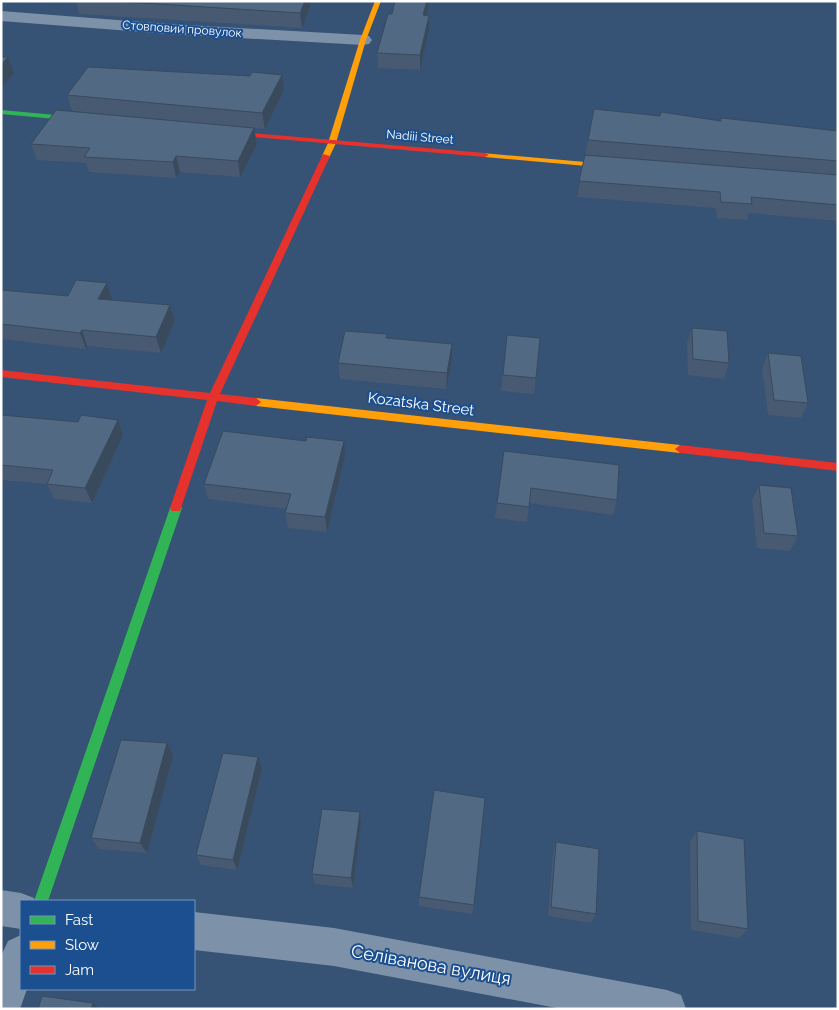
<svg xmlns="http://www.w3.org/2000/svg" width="839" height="1010" font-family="Raleway,sans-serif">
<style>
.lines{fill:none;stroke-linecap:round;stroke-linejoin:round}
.street{fill:#7d92a8;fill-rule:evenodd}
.fast{fill:#30b455;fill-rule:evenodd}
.slow{fill:#ff9f0a;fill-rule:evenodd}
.jam{fill:#e5322d;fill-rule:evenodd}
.wall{fill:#475a72}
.shaded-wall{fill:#394a5c}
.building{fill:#526984;stroke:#394a5c}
.labels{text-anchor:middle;stroke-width:4;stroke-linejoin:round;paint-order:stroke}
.far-street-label{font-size:12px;fill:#fff;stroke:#1b4f8f}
.street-label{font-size:15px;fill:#fff;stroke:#1b4f8f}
.near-street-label{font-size:18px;fill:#fff;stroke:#1b4f8f}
</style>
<rect width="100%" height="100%" fill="#365274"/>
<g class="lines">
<path class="street" d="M1,11L169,24L363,35L369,36L372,40L369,44L363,45L169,34L1,21Z
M1,890L21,893L34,898L35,901H21V929L1,926Z
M194,912L334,928L667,990L681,995L686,1009H562L334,966L194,950Z
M21,935V989H27L20,1009H1V956L8,941Z"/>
<path class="fast" d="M1,110L89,118L93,120L89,122L1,114Z
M176,504L180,505L182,508L48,901H34L170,508L172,505Z"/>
<path class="slow" d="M375,1H381L366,40L336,143L329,158H323L322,156L328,143L360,40Z
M482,153L620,165L624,167L620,169L485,157L481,155Z
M256,398L680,445L685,449L680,453L256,406L251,402Z"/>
<path class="jam" d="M216,130L485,153L489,155L485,157L219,134H216Z
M323,154L330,156L220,394L256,398L261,402L256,406L217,401L180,511H172L170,508L207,400L1,377V370L210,393Z
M680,445L838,463V471L680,453L675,449Z"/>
</g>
<path class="wall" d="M76,1H312L302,28L79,14Z
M429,5L427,15L429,16V31L420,70L378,68L377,53L392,14Z
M282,75L284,90L265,129L72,111L67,95L250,76Z
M660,116L720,121L721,118L838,131V221L749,213L747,220L717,218L716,208L577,197L588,140Z
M254,128L257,144L240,177L180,172L176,178L89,172L86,163L37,160L31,144Z
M107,283L112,300L170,305L175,320L161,353L87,346L86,349L1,339V290L68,296Z
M692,328L729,363L724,379L688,375L687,343Z
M507,335L536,378L534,394L501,391Z
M387,338L452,344V360L446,389L340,379L338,363Z
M768,353L808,403L801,418L768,415L762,369Z
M1,415L78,422L118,420L123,435L92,503L54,499L47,484L1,480Z
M504,451L617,500L613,515L529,503L527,522L495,518Z
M345,456L327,532L288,528L285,513L287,509L208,499L204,484Z
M759,485L798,536L790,551L757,548L752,500Z
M167,743L173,756L147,853L99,849L91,838Z
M262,769L237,870L201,865L196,855Z
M360,812L361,823L353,888L315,884L312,874Z
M697,831L748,929L739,938L691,930L690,842Z
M556,842L596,914L591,923L548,916L553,853Z
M419,897L474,905L472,914L419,906Z"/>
<path class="shaded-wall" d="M305,1H312L302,28L300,13Z
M427,1H429V5L423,30V15Z
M429,16V31L420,70V55Z
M8,57L14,73L1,87V65Z
M282,75L284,90L265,129L262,113Z
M254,128L257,144L240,177L238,161Z
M176,156L180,172L176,178L173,162Z
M107,283L112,299L104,315L98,299Z
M170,305L175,320L161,353L156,337Z
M82,330L87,346L86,349L80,333Z
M452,344V360L446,389L447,373Z
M118,420L123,435L92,503L85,488Z
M344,441L345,456L327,532L325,517Z
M167,743L173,756L147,853L140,843Z
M258,757L262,769L237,870L233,860Z
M360,812L361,823L353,888L351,878Z
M93,1003L101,1009H91Z"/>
<path class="building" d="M111,1H305L300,13Z
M395,1H427L423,15L429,16L420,55L377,53L388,14H392Z
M1,57H8L1,65Z
M88,67L250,76L252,72L282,75L262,113L67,95Z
M594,109L660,116L661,112L721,121V118L749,121L838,131V161L588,140Z
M56,110L254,128L238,161L176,156L173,162L84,157L90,148L31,144Z
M585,155L838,175V205L751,197L752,204L721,202L720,192L579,181Z
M76,280L107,283L98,299L170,305L156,337L82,330L80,333L1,324V290L68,296Z
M692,328L727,331L729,363L693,359Z
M345,331L387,334L386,338L452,344L447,373L338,363Z
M507,335L540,338L536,378L503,375Z
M768,353L801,356L808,403L774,400Z
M1,415L78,422L81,415L118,420L85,488L47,484L53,470L1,465Z
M223,431L306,441L307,437L344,441L325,517L285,513L291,494L204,484Z
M504,451L619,465L617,500L531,488L529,507L497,503Z
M759,485L791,488L798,536L764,533Z
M121,740L167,743L140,843L91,838Z
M223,753L258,757L233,860L196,855Z
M434,790L485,798L474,905L419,897Z
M322,809L360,812L351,878L312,874Z
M697,831L744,839L748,929L698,921Z
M556,842L599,849L596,914L551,907Z
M42,996L93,1003L91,1009H38Z"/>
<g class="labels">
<g class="far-street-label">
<text transform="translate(182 29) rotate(4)" y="4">Стовповий провулок</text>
<text transform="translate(420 137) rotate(5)" y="4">Nadiii Street</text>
</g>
<g class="street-label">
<text transform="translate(421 404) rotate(7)" y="5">Kozatska Street</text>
</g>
<g class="near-street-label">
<text transform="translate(431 965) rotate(10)" y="6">Селіванова вулиця</text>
</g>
</g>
<rect width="839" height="1010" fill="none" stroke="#ffffff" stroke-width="5"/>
<rect x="20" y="900" width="175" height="90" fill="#1b4f8f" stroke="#7695bc"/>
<rect x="30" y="916" width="25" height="8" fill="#30b455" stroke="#7695bc"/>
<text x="65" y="925" font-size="15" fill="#ffffff">Fast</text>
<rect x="30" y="941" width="25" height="8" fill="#ff9f0a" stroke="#7695bc"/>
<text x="65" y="950" font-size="15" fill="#ffffff">Slow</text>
<rect x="30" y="966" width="25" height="8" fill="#e5322d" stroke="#7695bc"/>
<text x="65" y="975" font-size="15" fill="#ffffff">Jam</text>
</svg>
